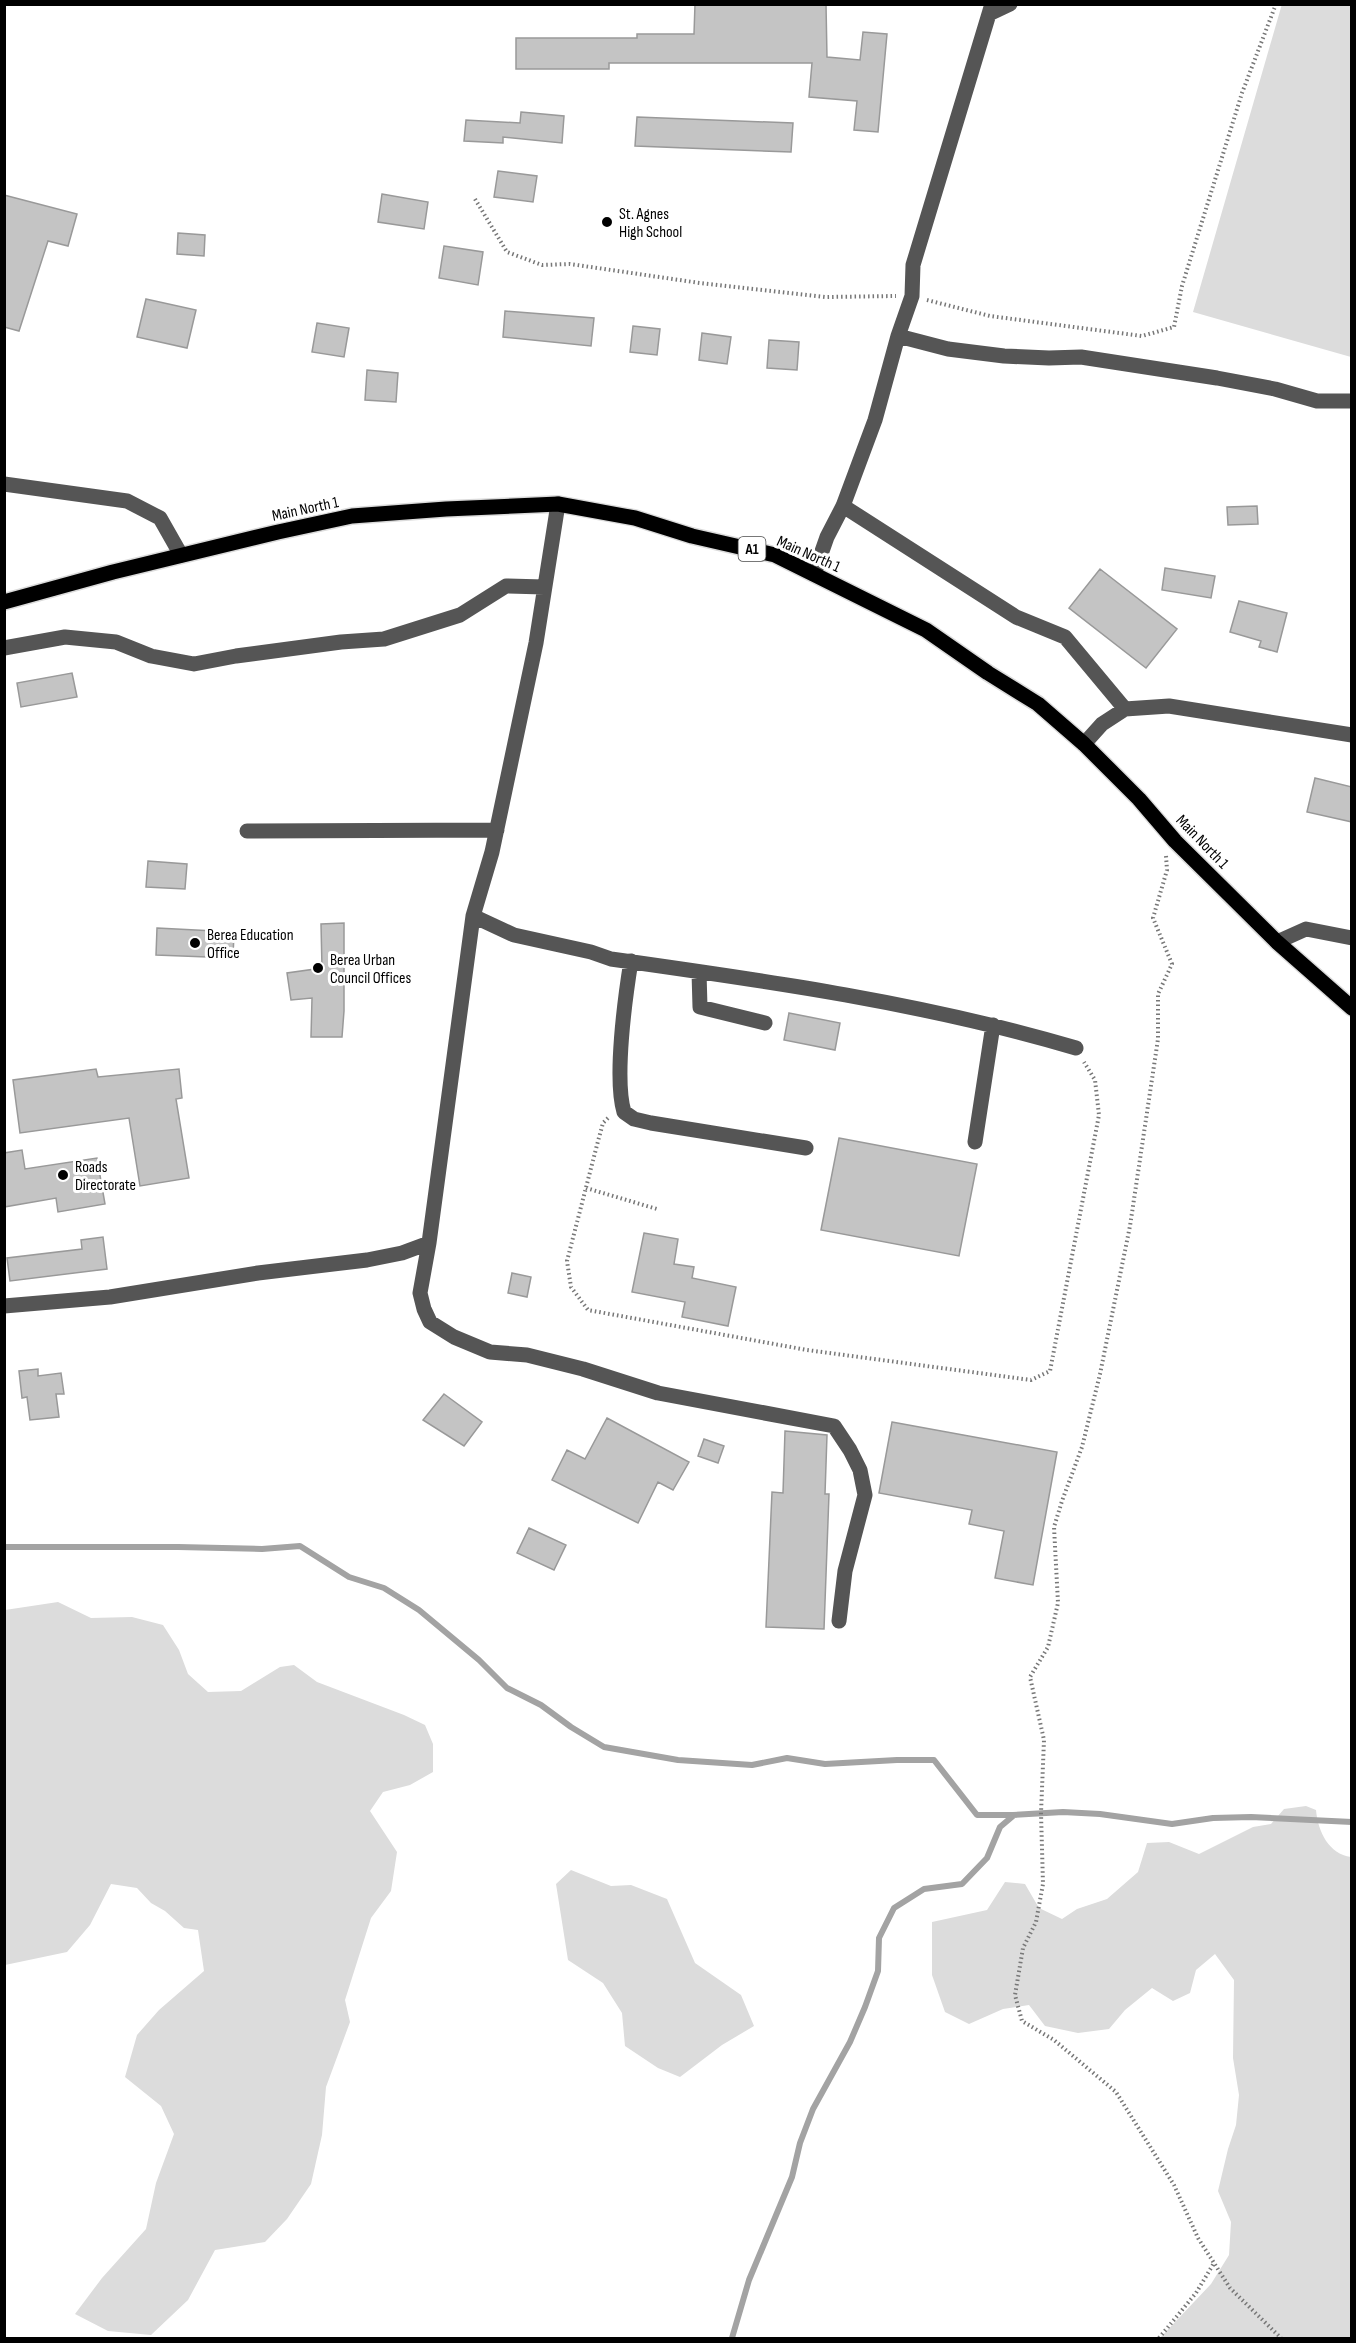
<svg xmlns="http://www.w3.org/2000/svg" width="1356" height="2343" font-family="'Sofia Sans Condensed',sans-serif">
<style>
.green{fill:#dcdcdc}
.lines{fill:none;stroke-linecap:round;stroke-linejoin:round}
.stream{stroke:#a3a3a3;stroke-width:6}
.building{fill:#c4c4c4;stroke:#999;stroke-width:1.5}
.major-casing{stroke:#dbdbdb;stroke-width:18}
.path{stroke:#777;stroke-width:4;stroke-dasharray:1.5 3;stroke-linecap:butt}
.minor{stroke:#555;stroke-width:15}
.major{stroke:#000;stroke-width:15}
.poi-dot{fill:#000;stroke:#fff;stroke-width:2}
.labels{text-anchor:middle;stroke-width:6;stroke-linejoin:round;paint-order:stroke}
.shield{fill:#fff;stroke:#4c4c4c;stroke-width:1.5}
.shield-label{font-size:15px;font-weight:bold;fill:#000}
.poi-label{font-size:16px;fill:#000;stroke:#fff;text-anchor:start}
.street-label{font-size:16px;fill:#000;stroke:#fff}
</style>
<rect width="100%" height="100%" fill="#fff"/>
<path class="green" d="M1282,4L1351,5V357L1193,312Z
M58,1602L91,1618L132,1617L163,1625L179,1650L188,1674L208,1692L241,1691L280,1667L294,1665L317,1682L404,1715L425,1725L433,1744V1772L410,1785L383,1792L370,1811L397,1852L391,1891L371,1918L345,2000L350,2022L326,2087L322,2135L311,2184L287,2219L265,2242L215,2250L188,2300L151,2335L108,2331L75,2314L102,2278L146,2229L156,2183L174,2134L161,2106L125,2077L137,2035L159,2010L204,1971L198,1930L184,1928L165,1911L151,1903L137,1888L111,1884L90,1925L67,1952L5,1965V1610Z
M1306,1806L1316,1810C1318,1832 1329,1854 1351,1857V2338H1160L1211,2284L1229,2255L1231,2222L1218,2191L1228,2149L1236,2125L1239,2095L1233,2058L1234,1980L1215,1954L1196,1970L1190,1993L1173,2001L1152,1988L1125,2010L1109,2029L1078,2033L1045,2026L1029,2005L1003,2009L969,2024L945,2012L932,1975V1922L987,1910L1005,1882L1025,1884L1039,1908L1062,1919L1077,1909L1107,1899L1138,1872L1147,1843L1169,1842L1199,1854L1253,1827L1271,1824L1284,1809Z
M571,1870L611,1886L631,1885L667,1899L695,1963L741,1995L754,2026L722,2045L680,2077L658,2068L625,2046L622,2013L603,1983L568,1960L556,1884Z"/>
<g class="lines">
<path class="stream" d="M4,1547H178L262,1549L300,1546L349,1577L384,1588L419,1610L479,1660L507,1688L541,1705L571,1727L604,1747L678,1760L752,1765L787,1758L825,1764L897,1760H934L977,1815H1013L1063,1812L1100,1814L1172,1824L1213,1818L1251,1817L1352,1822
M732,2338L749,2280L792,2177L800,2143L813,2109L850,2042L865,2007L878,1971L879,1938L894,1908L924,1889L962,1884L987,1858L1000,1827L1013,1816"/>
</g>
<path class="building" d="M695,4H826L827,57L860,60L863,32L887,34L878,132L854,130L857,101L809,97L812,63H609V69H516V38H637V34H694Z
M521,112L564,116L562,143L503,137V143L464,141L466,120L520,123Z
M637,117L793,123L791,152L635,146Z
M498,171L537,176L533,202L494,197Z
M382,194L428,202L424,229L378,222Z
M4,195L77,214L68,246L48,241L19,331L4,327Z
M178,233L205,235L204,256L177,254Z
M444,246L483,252L478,285L439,278Z
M146,299L196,310L187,348L137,337Z
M505,311L594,318L591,346L503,337Z
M317,323L349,328L344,357L312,352Z
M633,326L660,329L657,355L630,352Z
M702,333L731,337L727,364L699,360Z
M769,340L799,342L797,370L767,368Z
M367,370L398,373L396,402L365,400Z
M1257,506L1258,524L1228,525L1227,507Z
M1165,568L1215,576L1211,598L1162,590Z
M1100,569L1177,629L1146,668L1069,608Z
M1239,601L1287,613L1277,652L1259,647L1261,641L1230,632Z
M72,673L77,697L21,707L17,683Z
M1315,778L1352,787V822L1307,812Z
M148,861L187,864L185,889L146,887Z
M344,923V1011L342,1037H311L312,998L291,1000L287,973L322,968L321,924Z
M157,928L234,932L233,958L156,955Z
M789,1013L840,1023L835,1050L784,1040Z
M96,1069L98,1077L179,1069L182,1098L176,1099L189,1178L140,1186L129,1118L20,1133L13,1080Z
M839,1138L977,1164L959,1256L821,1230Z
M22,1150L25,1169L97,1158L105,1204L58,1212L56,1198L4,1207V1153Z
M644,1233L678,1239L674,1264L694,1267L692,1278L736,1287L728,1326L682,1317L685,1302L632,1292Z
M103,1237L107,1269L10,1281L7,1258L82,1249L81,1240Z
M512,1273L531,1277L527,1297L508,1293Z
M38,1369V1376L61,1373L64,1394H56L59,1417L30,1420L27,1397L22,1398L19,1371Z
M444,1394L482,1422L464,1446L423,1420Z
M607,1418L689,1462L673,1490L658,1482L638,1523L552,1480L567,1450L585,1459Z
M892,1422L1057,1452L1033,1585L995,1578L1004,1531L969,1524L972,1510L879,1493Z
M785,1431L827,1435L825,1494H829L824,1629L766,1627L772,1492L783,1493Z
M704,1439L724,1446L718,1463L698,1456Z
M529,1528L566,1545L554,1570L517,1553Z"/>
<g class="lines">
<g class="major-casing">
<path id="major" d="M4,602L113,572L278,532L352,516L446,509L558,504L635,518L692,536L775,555L926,630L988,673L1038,704L1084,744L1139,799L1175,841L1277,942L1352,1008"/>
</g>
<path class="path" d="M475,199L507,252L542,265L570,264L700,283L825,297L896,296
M927,300L990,316L1142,336L1174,327L1182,286L1242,93L1276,4
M1166,856L1167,870L1153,918L1172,964L1158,994V1039L1130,1226L1100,1374L1082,1447L1062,1501L1054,1527L1058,1603L1048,1647L1030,1677L1044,1740L1041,1813L1043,1884L1036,1922L1023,1948L1015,1995L1022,2021L1054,2040L1116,2092L1174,2185L1198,2238L1230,2288L1281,2338
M608,1118L603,1123L597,1145L567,1261L571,1287L588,1310L807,1350L1031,1380L1050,1371L1099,1115L1095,1080L1084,1062
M586,1188L657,1209
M1159,2338L1196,2293L1214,2263"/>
<path class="minor" d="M991,13L1010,4
M898,336L948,349L1004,356L1049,358L1081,357L1217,378L1275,389L1317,401H1352
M4,484L127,501L160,518L181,555
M843,506L1016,617L1065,637L1125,709
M814,574L827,537L843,506L875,420L898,336L912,296L913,265L992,4
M4,648L65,637L116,642L151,656L194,664L236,656L341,642L384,639L460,615L506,586L544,587
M1084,744L1102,724L1125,709L1169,706L1352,735
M247,831L497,830
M473,916L514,935L591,952L611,959C768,981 924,1003 1076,1048
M1277,942L1306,929L1352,938
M631,961C625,998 614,1079 624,1112L634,1119L651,1123L806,1148
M699,972L700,1007L765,1023
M975,1142L993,1025
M429,1243L420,1293L424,1309L430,1322L454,1337L490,1352L527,1355L583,1369L658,1393L834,1426L850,1450L860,1470L865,1495L845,1571L839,1621
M4,1306L110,1297L258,1273L367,1260L402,1253L429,1243L473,916L492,852L536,643L558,504"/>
<use href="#major" class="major"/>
</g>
<g class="poi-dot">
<circle cx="607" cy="222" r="6"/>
<circle cx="195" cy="943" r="6"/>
<circle cx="318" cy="968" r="6"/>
<circle cx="63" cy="1175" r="6"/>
</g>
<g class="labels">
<rect class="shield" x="738.5" y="537" width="27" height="24" rx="4.5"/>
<g class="shield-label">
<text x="752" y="554">A1</text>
</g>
<g class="poi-label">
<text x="619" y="219">St. Agnes<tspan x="619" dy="18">High School</tspan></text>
<text x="207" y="940">Berea Education<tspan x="207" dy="18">Office</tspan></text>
<text x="330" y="965">Berea Urban<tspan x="330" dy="18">Council Offices</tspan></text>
<text x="75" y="1172">Roads<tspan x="75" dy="18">Directorate</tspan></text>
</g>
<g class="street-label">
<text transform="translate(305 508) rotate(-12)" y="6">Main North 1</text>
<text transform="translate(809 553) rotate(24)" y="6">Main North 1</text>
<text transform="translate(1203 841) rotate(46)" y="6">Main North 1</text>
</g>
</g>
<rect width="1356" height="2343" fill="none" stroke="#000000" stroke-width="12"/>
</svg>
